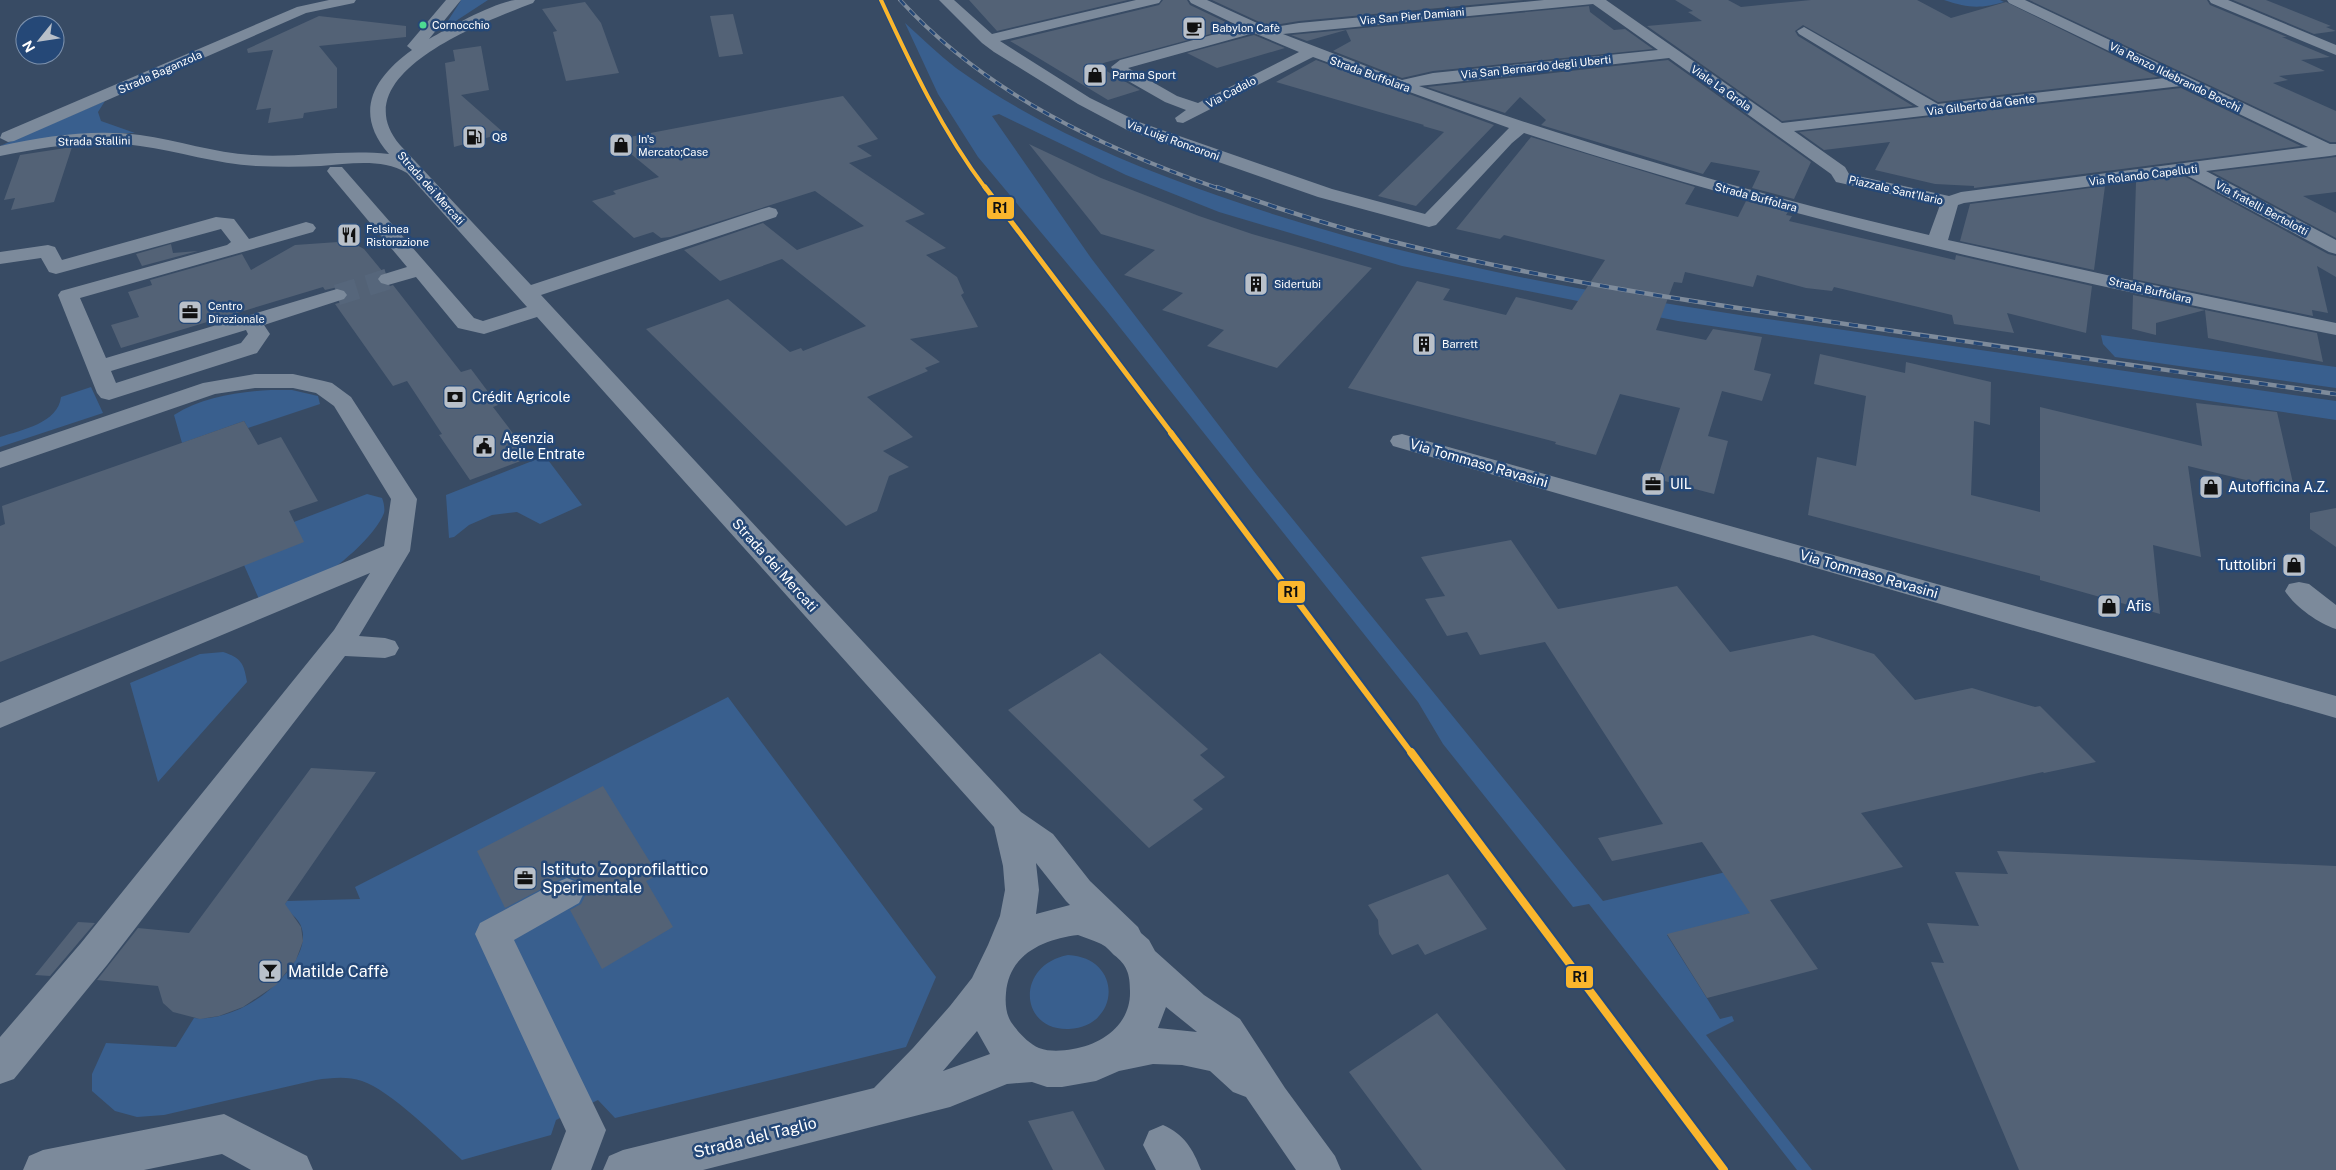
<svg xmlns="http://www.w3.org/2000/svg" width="2336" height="1170" font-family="'Public Sans',sans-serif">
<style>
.green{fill:#395f8e}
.building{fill:#536276}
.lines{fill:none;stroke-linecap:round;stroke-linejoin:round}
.minor-tunnel{stroke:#56667b;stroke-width:21;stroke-dasharray:21 11;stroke-linecap:butt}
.minor{fill:#7c8a9b;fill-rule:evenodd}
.rail-far1-casing{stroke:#7e8b9b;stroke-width:4}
.rail-casing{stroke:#7e8b9b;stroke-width:4.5}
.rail-far1{stroke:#254877;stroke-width:2.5;stroke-dasharray:7;stroke-linecap:butt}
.rail{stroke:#254877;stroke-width:3;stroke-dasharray:9;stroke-linecap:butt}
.rail-1-far3-casing{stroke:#254877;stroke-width:6}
.rail-1-far2-casing{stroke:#254877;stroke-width:8}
.rail-1-far1-casing{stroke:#254877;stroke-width:10}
.rail-1-casing{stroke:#254877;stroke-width:12}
.rail-1-far3{stroke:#fab62d;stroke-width:4}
.rail-1-far2{stroke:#fab62d;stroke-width:5}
.rail-1-far1{stroke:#fab62d;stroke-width:6}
.rail-1{stroke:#fab62d;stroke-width:8}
.bus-dot{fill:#4ddb92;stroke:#254877;stroke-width:2}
.labels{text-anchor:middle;stroke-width:5;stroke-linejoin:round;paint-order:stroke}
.far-street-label{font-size:11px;fill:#fff;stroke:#254877}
.far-bus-label{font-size:11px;fill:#fff;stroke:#254877;text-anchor:start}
.far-poi-label{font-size:11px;fill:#fff;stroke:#254877;text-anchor:start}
.poi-label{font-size:14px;fill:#fff;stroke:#254877;text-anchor:start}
.street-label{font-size:14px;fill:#fff;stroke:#254877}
.near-poi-label{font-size:16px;fill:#fff;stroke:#254877;text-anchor:start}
.near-street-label{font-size:16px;fill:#fff;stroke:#254877}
.line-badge{stroke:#254877;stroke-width:2}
.pale-badge-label{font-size:14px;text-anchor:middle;font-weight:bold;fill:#111}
</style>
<rect width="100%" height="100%" fill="#384b64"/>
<path class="green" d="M461,0H488L442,30L460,2Z
M1944,0H2000L2004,2C1980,9 1968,8 1944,0Z
M905,23C922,38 938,54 956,68C1035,125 1127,164 1219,196C1423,268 1638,301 1851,331C2013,355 2174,378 2336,401V420L1678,321L1402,266L1219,212L1126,175L999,114L992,116L1091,258L1256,474L1603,901L1828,848L1729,881L1751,913L1667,935L1720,1019L1732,1016L1734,1021L1706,1035L1812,1170H1797L1589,904L1573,907L1443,744L1418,702L1106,310L978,157L938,94Z
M105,101L98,112L101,121L135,133H106L0,146Z
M2101,335L2336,367V388L2115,357L2103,344Z
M91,387L103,413L0,447V437C22,430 58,423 61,397Z
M271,390H292L318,396L320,404L248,428L244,421L182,443L174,415C203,397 237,392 271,390Z
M545,456L582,505L540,524L517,512L492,515L469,525L454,537L449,538L446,495Z
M367,494L382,498C384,503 385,509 384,513C376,535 335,571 314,580C297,588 277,593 259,599L244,565L294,522Z
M223,652C241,658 244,663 247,682L158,782L130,683L200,654Z
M728,697L936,977L906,1047L615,1118L598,1100L556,1120L551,1135L462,1160C438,1138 391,1091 362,1081C347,1076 331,1078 316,1080L164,1115L137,1117L115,1111L92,1091V1074L106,1043L176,1047L194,1018C212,1020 234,1013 249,1004C279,988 333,933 282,908L287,901L360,899L355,887Z
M1068,955C1124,958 1120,1027 1069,1029C1019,1031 1015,965 1068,955Z"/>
<path class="building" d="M969,0H1128L997,31Z
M1163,0H1187L1190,5L1236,27L1096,65L1140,90L1108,100L1010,41L1159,5Z
M1212,0H1524L1299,21L1268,26Z
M1675,0H1728L1741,7L1811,0H1917L1951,18L2006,2L2158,77L1938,102L1803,25L1795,31L1798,36L1913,106L1782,121L1647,26L1702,21L1688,12L1693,11Z
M2029,0H2207L2210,5L2287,37H2282L2330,57L2301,60L2325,71L2279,76L2288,80L2273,83L2336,111V142H2330Z
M2233,0H2266L2331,26L2326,27L2336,31L2314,34Z
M585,2L601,23L619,73L566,81L553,32L557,31L542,9Z
M1589,6L1590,12L1614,30L1625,29L1653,49L1433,71L1402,78L1333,51L1351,41L1346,30L1307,41L1291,35Z
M733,14L743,54L719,57L710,16Z
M319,16L406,26V37L319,46L337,68V108L304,113L303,118L268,123L271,108L256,110L273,50L248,53L247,49Z
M1254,35L1285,48L1217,68L1187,53Z
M481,46L489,90L461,95L504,133L454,147L445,63L455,61L453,50Z
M1316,60L1494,125L1416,206L1378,196L1444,132L1423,126L1424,125L1276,82Z
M1668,60L1811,162L1794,199L1752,188L1760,171L1711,162L1703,174L1541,125L1546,120L1520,97L1505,113L1427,87Z
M2181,88L2301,146L1974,188V186L1935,184L1875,170L1890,142L1824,150L1799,132Z
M843,96L878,139L857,146L872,156L849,163L925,214L905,221L946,248L926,255L957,277L964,293L961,295L978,327L910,339L940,362L925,368L928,371L867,397L913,437L883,451L909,467L889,476L877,511L846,526L646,329L728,299L790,352L801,348L803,351L866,326L782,259L720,281L684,250L763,223L797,250L864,226L815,191L670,237L661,238L653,232L634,238L592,201L616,194L613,191L659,177L614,140Z
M1531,137L1695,187L1685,204L1738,217L1746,201L1788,212L1786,215L1792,216L1789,221L1955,260L1956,255L2092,286L2086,333L2007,313L2014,333L1954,324L1952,315L1834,287L1832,291L1806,288L1757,275L1753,287L1685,272L1682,283L1674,282L1656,330L1706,340L1713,329L1762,337L1754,370L1771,374L1762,401L1722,391L1708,436L1728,441L1714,494L1657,479L1680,408L1620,394L1596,455L1555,444L1556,442L1348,388L1417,281L1450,289L1443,300L1506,315L1516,297L1572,310L1605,260L1504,235L1500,239L1456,229Z
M1029,144L1101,178L1199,216L1252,234L1372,268L1277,368L1207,346L1224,330L1162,310L1183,293L1124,275L1155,250L1101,234Z
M72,147L54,202L11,210L15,198L4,200L20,155Z
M2336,157V192L2303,196L2336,213V238L2212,172Z
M2184,176L2328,254L2336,256V277L2317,266L2328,313L2312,310L2313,316L2133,279L2136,182Z
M2105,186L2094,270L1960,241L1970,204Z
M338,242L355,244L364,249L383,272L376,279L380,284L387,287L393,285L461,372L471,369L498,405L493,407L531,457L470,480L439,435L442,434L407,381L393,386L335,304L345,301L349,295L346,290L338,287L325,290L323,287L121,348L111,325L139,317L128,292L152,285L150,280L242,254L251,270L295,245Z
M171,244L173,253L198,251L142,266L136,254Z
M2133,295L2205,310L2156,323V335L2132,329Z
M2205,310L2317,333L2323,362L2208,338Z
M1820,354L1905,373L1906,362L1991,382L1990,425L1974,421L1971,495L2040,512V407L2202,446L2196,403L2277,412L2295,492L2188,466L2201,557L2153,545L2160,614L2040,580V576L1808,515L1817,457L1856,466L1866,396L1814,384Z
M244,421L258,445L281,437L318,501L289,511L304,542L0,662V526L5,524L2,506Z
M2336,508V547L2310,529V513Z
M1511,540L1558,609L1677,586L1730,652L1813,635L1874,654L1915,700L1972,688L2035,707L2040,706L2096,762L2044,773L2043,772L1861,813L1903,867L1770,900L1818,969L1707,998L1667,934L1750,913L1702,842L1612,861L1598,838L1663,824L1545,642L1480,655L1467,632L1447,636L1425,599L1445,596L1421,557Z
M1100,653L1208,749L1200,755L1225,777L1193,800L1203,809L1149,848L1008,710Z
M311,768L376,772L285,904L301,927L303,941L296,960L276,985L243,1007L219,1016L200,1019L173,1012L163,1003L158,986L97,980L138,928L189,933Z
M603,786L658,875L646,881L673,927L602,969L570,910L581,904L586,894L581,882L566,876L505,908L477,851Z
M1997,851L2336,866V1170H2019L1931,962L1944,963L1927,923L1979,926L1955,872L2008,874Z
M1448,874L1487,929L1425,955L1418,944L1392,955L1379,934L1378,920L1368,905Z
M78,922L95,923L50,976L35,975Z
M1437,1013L1566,1170H1422L1349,1072Z
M1073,1111L1105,1170H1053L1028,1121Z"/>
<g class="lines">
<path class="minor-tunnel" d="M337,295L388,279"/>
<path class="minor" d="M329,0H356L354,3L306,13L14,141L8,142L0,138L2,133L297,7Z
M446,0H461L429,39C450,27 493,3 515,0C522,0 529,0 535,0L533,3C486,21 340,74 400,145L531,285L762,209L769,207L776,209L778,213L776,217L541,295L1021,812L1053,834L1090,881L1138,927L1141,933L1149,940L1155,951L1204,995L1240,1019L1285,1088L1335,1156L1341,1170H1296L1246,1097L1233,1092L1210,1071L1182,1065L1153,1064L1119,1071L1096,1081L1062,1087H1047L1032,1082L1007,1084L950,1107L703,1170H603L609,1156L623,1150L874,1088L913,1048L950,1006L972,978L988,945L1000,916L1005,890L1003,866L994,827L537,317L484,334L458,328L416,277L388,285L381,283L378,279L381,275L407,267L330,175L327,171L330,167H342L474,318L483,321L527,307L407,173C381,158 350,164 321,166C300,167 278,167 256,166C216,164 179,151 140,146C93,139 46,147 0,156V146C46,136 93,129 140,135C178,140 214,153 252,155C298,158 344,149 389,154C353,113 373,78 412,50L407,46ZM1036,863L1066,901L1070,905L1036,914L1039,890ZM1078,935C1085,938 1093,940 1099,943C1105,945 1110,951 1114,955C1127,965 1130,974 1130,991C1131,1024 1103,1044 1073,1049C1062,1051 1050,1052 1039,1048C1028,1043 1018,1032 1011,1022C1006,1014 1005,1003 1006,993C1009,954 1044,939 1078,935ZM1166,1007L1197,1032L1158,1028ZM977,1031L990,1054L943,1071Z
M939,0H954L992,34L1136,0H1161L1159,3L1000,41L1090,98L1139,122L1332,189L1425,214L1509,128L1313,57L1183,123L1177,122L1175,118L1186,110L1165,102L1116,74L1111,67L1120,60L1241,27L1191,3L1189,0H1207L1268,28L1299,23L1544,0H1606L1782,123L1919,107L1799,34L1797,31L1804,27L1938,104L2165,78L2009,3L2007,0H2025L2330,144H2336V155L2330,156L2206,171L2336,240V254L2329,252L2184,174L1964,203L1958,205L1948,240L2125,279L2336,323V335C2062,280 1790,220 1524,133L1512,143L1436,225L1429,227L1318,197L1127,130L1078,104L994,52L982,43ZM1593,4L1658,50L1433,73L1402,80L1283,34ZM1254,33L1299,52L1198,103L1177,96L1128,68ZM1669,58L1831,174L1836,182L1940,205L1929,235C1757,195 1586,145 1419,86ZM2181,86L2308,147L1961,192L1949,196L1849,174L1845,167L1794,131Z
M2209,0H2228L2336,45V55L2211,3Z
M216,217L234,219L249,239L306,222L313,224L316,228L313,232L80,298L106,358L330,291L337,289L344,291L347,295L344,299L264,325L270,334L257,353L109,400L101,398L97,393L58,295L61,291L227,245L231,242L221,229L56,274L49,272L41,258L0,264V252L48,245L55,247L62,260ZM246,330L248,334L241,343L116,383L111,371Z
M255,374H293L324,381L332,383L351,397L417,499L410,551L359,636L385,638L395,641L399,648L395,655L385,658L345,656L107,965L14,1079L0,1084V1037L81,943L334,630L370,573L0,728V703L384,546L391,499L334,406L316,393L293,388H255L215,394L0,468V452L203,383Z
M1402,434L2336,696V718L1393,446L1390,441L1393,436Z
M2299,582L2309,584L2336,605V629C2319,624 2294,606 2285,591L2289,584Z
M567,878L579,883L584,893L579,903L514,940L606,1130L591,1170H551L566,1131L475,934L480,923L555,883Z
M224,1114L307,1156L313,1170H251L222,1154L144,1170H23L29,1156L43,1150Z
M1163,1125C1184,1134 1193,1149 1201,1170H1156L1143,1145L1149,1131Z"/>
<g class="rail-far1-casing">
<path id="rail-far1" d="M900,0C985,93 1102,148 1220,189"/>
</g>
<g class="rail-casing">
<path id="rail" d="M1217,187C1273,207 1329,225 1386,240C1542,280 1701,303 1859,326C2018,350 2177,372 2336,394"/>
</g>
<use href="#rail-far1" class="rail-far1"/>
<use href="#rail" class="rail"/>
<g class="rail-1-far3-casing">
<path id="rail-1-far3" d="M881,0C911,65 942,131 986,189"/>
</g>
<g class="rail-1-far2-casing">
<path id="rail-1-far2" d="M985,187L1172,434"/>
</g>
<g class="rail-1-far1-casing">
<path id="rail-1-far1" d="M1171,433L1412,754"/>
</g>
<g class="rail-1-casing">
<path id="rail-1" d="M1411,752L1724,1170"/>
</g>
<use href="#rail-1-far3" class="rail-1-far3"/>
<use href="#rail-1-far2" class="rail-1-far2"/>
<use href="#rail-1-far1" class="rail-1-far1"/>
<use href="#rail-1" class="rail-1"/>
</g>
<defs>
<g id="cafe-square" transform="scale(1.25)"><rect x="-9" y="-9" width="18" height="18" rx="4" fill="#b9c0c9" stroke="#254877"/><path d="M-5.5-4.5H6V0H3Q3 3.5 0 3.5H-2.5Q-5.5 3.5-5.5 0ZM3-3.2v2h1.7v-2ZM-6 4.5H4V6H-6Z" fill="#111"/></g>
<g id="shop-square" transform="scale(1.25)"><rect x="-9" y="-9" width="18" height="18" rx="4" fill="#b9c0c9" stroke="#254877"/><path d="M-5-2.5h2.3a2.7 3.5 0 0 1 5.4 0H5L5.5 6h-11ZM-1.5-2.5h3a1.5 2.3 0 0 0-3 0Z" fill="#111"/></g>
<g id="fuel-square" transform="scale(1.25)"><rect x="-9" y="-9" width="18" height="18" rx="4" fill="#b9c0c9" stroke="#254877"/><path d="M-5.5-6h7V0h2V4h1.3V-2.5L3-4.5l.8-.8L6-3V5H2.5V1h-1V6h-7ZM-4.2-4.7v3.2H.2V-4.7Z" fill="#111"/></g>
<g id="restaurant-square" transform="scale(1.25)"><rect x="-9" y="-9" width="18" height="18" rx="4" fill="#b9c0c9" stroke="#254877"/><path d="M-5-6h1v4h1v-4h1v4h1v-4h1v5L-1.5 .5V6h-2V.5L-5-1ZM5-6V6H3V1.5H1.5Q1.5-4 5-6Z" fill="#111"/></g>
<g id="building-square" transform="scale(1.25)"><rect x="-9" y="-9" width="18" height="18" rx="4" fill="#b9c0c9" stroke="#254877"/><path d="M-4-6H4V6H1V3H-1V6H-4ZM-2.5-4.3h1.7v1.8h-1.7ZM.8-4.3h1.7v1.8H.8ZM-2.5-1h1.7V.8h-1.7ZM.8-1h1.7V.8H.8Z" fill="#111"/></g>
<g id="office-square" transform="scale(1.25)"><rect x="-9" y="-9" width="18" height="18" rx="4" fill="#b9c0c9" stroke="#254877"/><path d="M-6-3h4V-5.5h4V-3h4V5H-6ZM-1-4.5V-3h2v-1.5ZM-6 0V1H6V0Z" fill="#111"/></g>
<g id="bank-square" transform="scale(1.25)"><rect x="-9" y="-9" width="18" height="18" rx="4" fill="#b9c0c9" stroke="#254877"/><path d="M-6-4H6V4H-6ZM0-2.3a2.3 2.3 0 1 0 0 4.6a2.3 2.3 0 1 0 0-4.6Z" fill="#111"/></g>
<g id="civic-square" transform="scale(1.25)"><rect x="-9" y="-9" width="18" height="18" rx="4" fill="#b9c0c9" stroke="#254877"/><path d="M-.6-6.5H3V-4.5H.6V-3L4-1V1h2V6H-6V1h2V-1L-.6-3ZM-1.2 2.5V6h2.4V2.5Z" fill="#111"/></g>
<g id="bar-square" transform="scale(1.25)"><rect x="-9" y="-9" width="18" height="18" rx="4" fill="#b9c0c9" stroke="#254877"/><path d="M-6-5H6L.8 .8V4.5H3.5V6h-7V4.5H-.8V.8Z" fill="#111"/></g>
</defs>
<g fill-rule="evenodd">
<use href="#cafe-square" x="1194" y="28"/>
<use href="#shop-square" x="1095" y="75"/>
<use href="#fuel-square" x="474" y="137"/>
<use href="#shop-square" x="621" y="145"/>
<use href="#restaurant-square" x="349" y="235"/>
<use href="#building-square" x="1256" y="284"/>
<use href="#office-square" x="190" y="312"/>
<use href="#building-square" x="1424" y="344"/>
<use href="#bank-square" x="455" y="397"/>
<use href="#civic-square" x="484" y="446"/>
<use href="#office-square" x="1653" y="484"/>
<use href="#shop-square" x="2211" y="487"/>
<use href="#shop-square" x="2294" y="565"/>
<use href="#shop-square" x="2109" y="606"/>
<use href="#office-square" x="525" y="878"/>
<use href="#bar-square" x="270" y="971"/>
</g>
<circle class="bus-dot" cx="423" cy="25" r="4.5"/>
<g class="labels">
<g class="far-street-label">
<text transform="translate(1412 16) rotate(-5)" y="4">Via San Pier Damiani</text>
<text transform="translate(1536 67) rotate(-6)" y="4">Via San Bernardo degli Uberti</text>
<text transform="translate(160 72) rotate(-24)" y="4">Strada Baganzola</text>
<text transform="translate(1370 74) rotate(20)" y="4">Strada Buffolara</text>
<text transform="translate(2175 77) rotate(26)" y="4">Via Renzo Ildebrando Bocchi</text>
<text transform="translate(1721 88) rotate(35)" y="4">Viale La Grola</text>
<text transform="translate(1231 92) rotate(-28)" y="4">Via Cadalo</text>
<text transform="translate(1981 105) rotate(-7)" y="4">Via Gilberto da Gente</text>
<text transform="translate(1173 140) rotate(20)" y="4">Via Luigi Roncoroni</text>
<text transform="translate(94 141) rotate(-1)" y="4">Strada Stallini</text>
<text transform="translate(2143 175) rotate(-7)" y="4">Via Rolando Capelluti</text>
<text transform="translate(431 188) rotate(48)" y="4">Strada dei Mercati</text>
<text transform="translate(1896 190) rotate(13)" y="4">Piazzale Sant'Ilario</text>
<text transform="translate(1756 197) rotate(15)" y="4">Strada Buffolara</text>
<text transform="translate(2262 208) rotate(28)" y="4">Via fratelli Bertolotti</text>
<text transform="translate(2150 290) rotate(13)" y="4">Strada Buffolara</text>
</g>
<g class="far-bus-label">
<text x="432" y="29">Cornocchio</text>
</g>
<g class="far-poi-label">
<text x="1212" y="32">Babylon Cafè</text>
<text x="1112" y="79">Parma Sport</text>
<text x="492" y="141">Q8</text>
<text x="638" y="143">In's<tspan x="638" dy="13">Mercato;Case</tspan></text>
<text x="366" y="233">Felsinea<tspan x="366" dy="13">Ristorazione</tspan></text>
<text x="1274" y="288">Sidertubi</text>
<text x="208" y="310">Centro<tspan x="208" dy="13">Direzionale</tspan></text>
<text x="1442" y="348">Barrett</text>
</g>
<g class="poi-label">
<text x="472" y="402">Crédit Agricole</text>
<text x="502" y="443">Agenzia<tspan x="502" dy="16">delle Entrate</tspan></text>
<text x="1670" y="489">UIL</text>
<text x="2228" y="492">Autofficina A.Z.</text>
<text x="2276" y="570" text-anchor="end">Tuttolibri</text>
<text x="2126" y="611">Afis</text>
</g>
<g class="street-label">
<text transform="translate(1479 463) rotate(16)" y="5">Via Tommaso Ravasini</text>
<text transform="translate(775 565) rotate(48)" y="5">Strada dei Mercati</text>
<text transform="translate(1869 574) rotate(16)" y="5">Via Tommaso Ravasini</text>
</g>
<g class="near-poi-label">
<text x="542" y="875">Istituto Zooprofilattico<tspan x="542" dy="18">Sperimentale</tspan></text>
<text x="288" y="977">Matilde Caffè</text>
</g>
<g class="near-street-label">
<text transform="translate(755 1137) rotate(-14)" y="6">Strada del Taglio</text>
</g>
</g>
<g class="line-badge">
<rect x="986" y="196" width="29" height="24" rx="5" fill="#fab62d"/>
<rect x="1277" y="580" width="29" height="24" rx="5" fill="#fab62d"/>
<rect x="1565" y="965" width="29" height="24" rx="5" fill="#fab62d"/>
</g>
<g class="pale-badge-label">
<text x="1000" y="213">R1</text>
<text x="1291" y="597">R1</text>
<text x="1580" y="982">R1</text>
</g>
<g transform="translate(40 40) rotate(240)"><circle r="24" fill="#254877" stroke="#7c91ad"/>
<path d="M0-4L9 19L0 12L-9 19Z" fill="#b9c0c9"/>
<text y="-8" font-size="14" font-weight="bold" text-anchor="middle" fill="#ffffff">N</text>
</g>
</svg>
